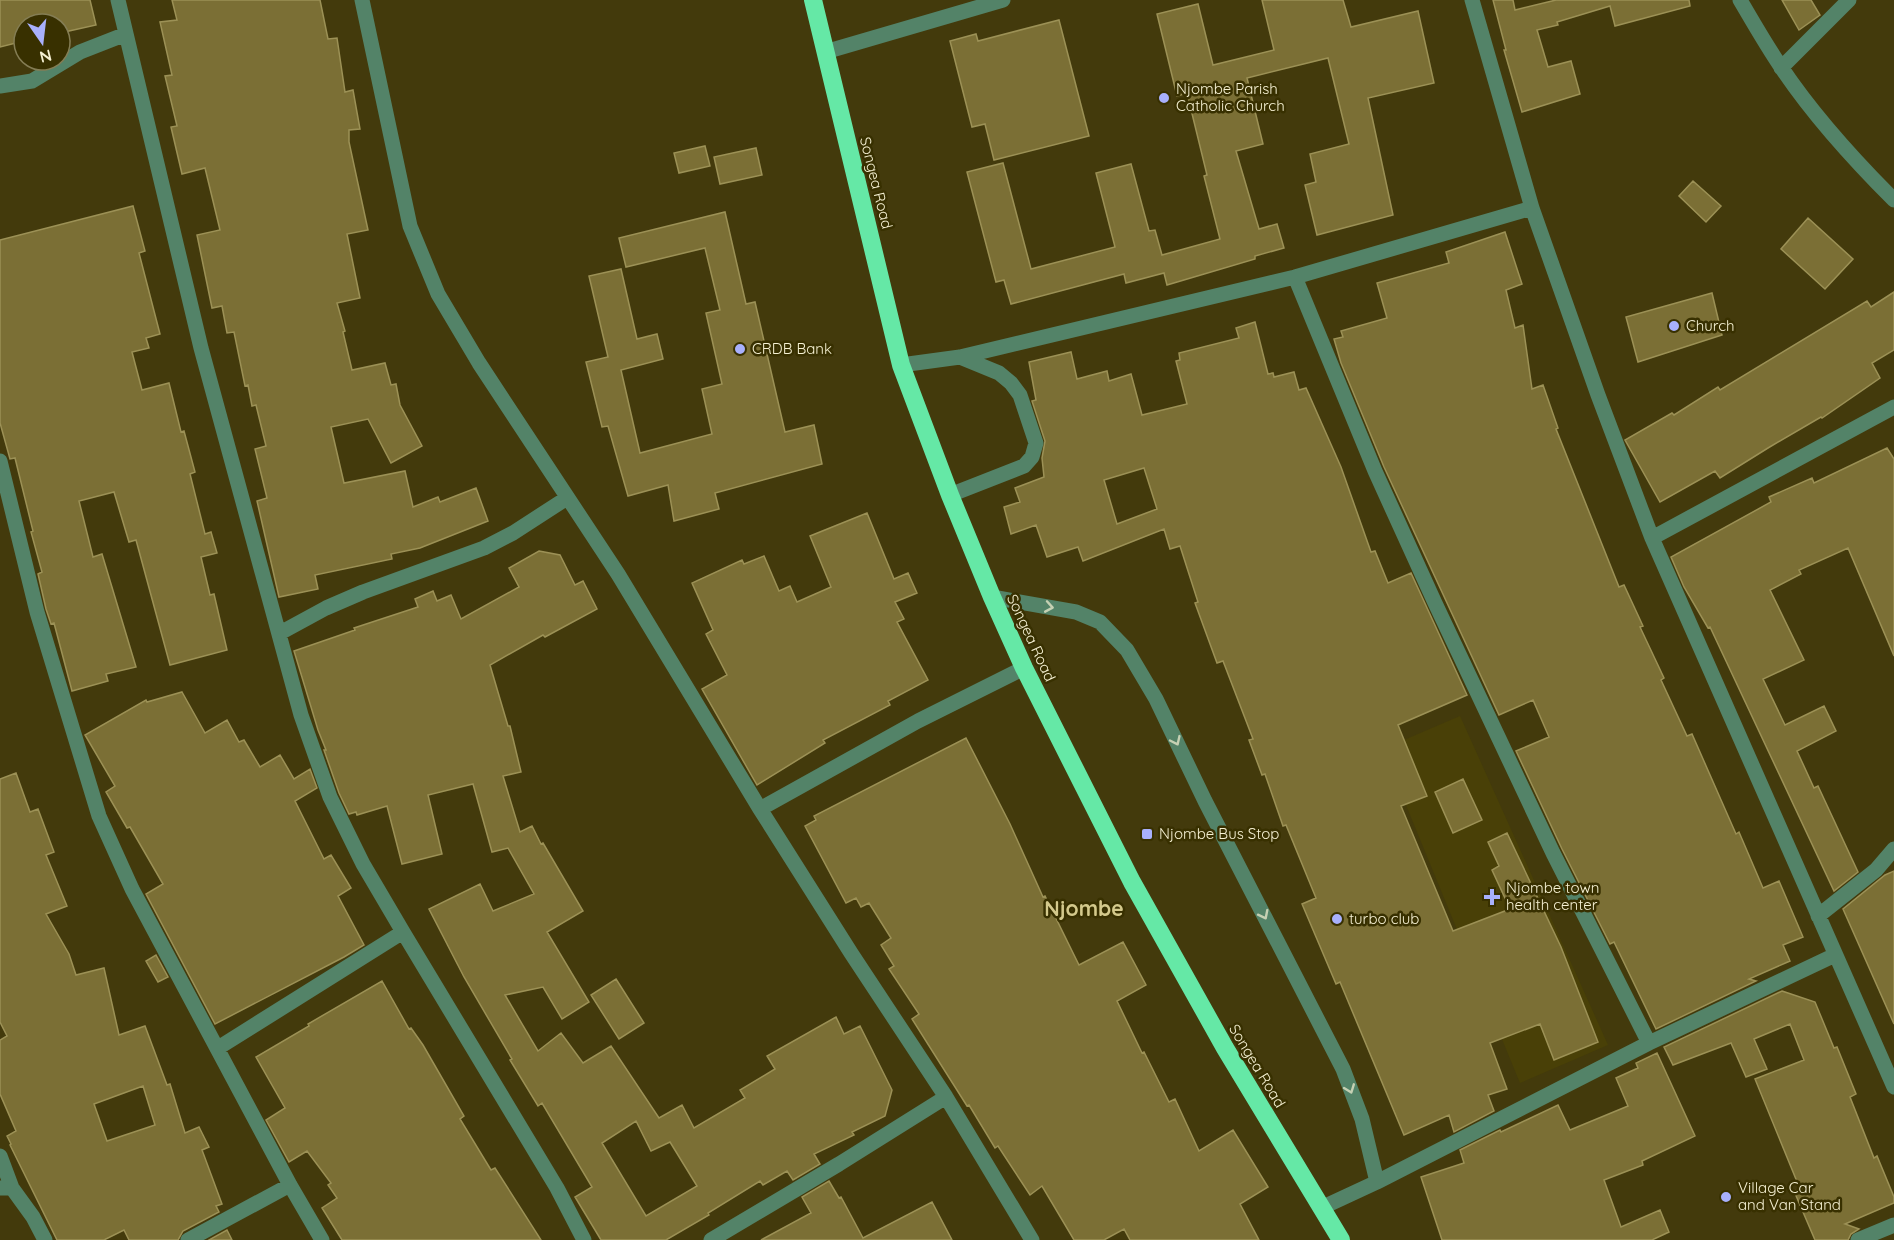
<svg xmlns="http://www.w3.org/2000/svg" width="1894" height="1240" font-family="Quicksand,sans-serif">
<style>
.built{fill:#494007}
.building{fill:#7b6f35;stroke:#9c9156;stroke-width:1.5;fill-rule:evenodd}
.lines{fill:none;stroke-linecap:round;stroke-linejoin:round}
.minor{stroke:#538368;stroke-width:15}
.highway{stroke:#65e8a6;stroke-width:18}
.oneway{stroke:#c5d0b3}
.poi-dot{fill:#a8b0fc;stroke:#383000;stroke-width:2}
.labels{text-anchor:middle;stroke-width:5;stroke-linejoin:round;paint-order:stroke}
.poi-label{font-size:15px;fill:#f6f1d3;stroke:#383000;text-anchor:start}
.street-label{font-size:15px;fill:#f6f1d3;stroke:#383000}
.district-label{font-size:21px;font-weight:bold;fill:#d4c98c;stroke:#383000}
</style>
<rect width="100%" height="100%" fill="#433a0c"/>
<path class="built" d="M1460,716L1608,1045L1520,1083L1383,749Z"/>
<path class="building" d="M0,0H90L96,25L60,33V24H24V41L0,47Z
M172,0H320L328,39L337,38L345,92L353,90L360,129L349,130V142L368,230L347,234L360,298L337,303L345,331L343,332L352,370L385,363L391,385L396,384L400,405L422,446L391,463L368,419L331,427L344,483L405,471L413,507L438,497L440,502L476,488L488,521L420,548L391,554L392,559L315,575L318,589L279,597L257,501L267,498L255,449L266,446L256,405L252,406L248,385L245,386L234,332L227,333L222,306L212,308L197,235L220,230L205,168L182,174L171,127L177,126L165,76L172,75L160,22L177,20Z
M1262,0H1343L1351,27L1418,11L1434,83L1368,98L1393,215L1317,235L1305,185L1316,182L1310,154L1349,144L1328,58L1247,78L1263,144L1236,151L1259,229L1277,224L1284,248L1255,256V259L1167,285L1164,273L1126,283L1124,274L1011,304L1004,280L996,282L967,172L1003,163L1031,269L1115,247L1096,173L1131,164L1149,231L1155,230L1162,255L1220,239L1204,176L1207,175L1187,93L1177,96L1157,14L1198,4L1213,65L1274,50Z
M1493,0H1513L1515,10L1556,0H1689L1690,6L1615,26L1610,6L1557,22L1558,25L1537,30L1548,67L1571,61L1580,94L1522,112L1504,50H1506Z
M1782,0H1811L1820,15L1799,30Z
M1059,20L1089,136L994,160L985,124L972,127L950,41L976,34L978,41Z
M705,146L710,166L679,173L674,153Z
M756,148L762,175L720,184L714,157Z
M1693,181L1721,206L1706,222L1679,196Z
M133,206L145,251L139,253L160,334L146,338L149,348L132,352L142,390L169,383L181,432L184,431L195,472L190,474L205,534L211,532L217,553L201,557L210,595L214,594L227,650L170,665L136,540L129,542L114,492L79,501L93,557L102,554L136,667L106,674L108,681L72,691L54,623L51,624L46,609L38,574L42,572L31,532L33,531L15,458L10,459L0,423V240Z
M725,212L746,304L755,302L785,432L814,425L822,464L715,493L719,509L674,521L668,485L628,496L608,426L602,427L586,362L608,357L589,276L621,269L637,339L657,334L663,359L621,370L640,453L712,434L702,389L722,384L706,313L720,310L705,248L626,267L619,238Z
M1808,218L1853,259L1825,289L1781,249Z
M1505,232L1522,284L1506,290L1515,328L1523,325L1532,389L1543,385L1558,428L1556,429L1619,587L1624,585L1643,626L1640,627L1664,678L1661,680L1687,736L1692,734L1736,834L1739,832L1763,888L1779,881L1803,937L1783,945L1790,961L1749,979L1756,981L1656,1029L1614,942L1610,944L1562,849L1516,751L1549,737L1533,700L1499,715L1384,467L1341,363L1334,339L1343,337L1341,331L1387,318L1377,283L1449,263L1446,252Z
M1894,292V350L1872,363L1880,378L1822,418L1821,417L1768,448L1720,478L1715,471L1660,502L1625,440L1672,413L1674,415L1718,387L1720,390L1867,301L1871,307Z
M1712,293L1722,335L1638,362L1626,317Z
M1255,322L1268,374L1273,373L1274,377L1294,372L1299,390L1306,388L1341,467L1371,552L1375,551L1388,583L1411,573L1467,695L1398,725L1427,796L1401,806L1453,931L1510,909L1492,870L1499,866L1488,842L1507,833L1561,947L1598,1042L1554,1060L1540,1024L1490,1043L1507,1089L1488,1095L1494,1111L1454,1132L1449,1115L1404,1135L1340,982L1336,984L1302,904L1316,898L1286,825L1283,826L1265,774L1262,775L1249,740L1253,739L1223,661L1217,663L1195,603L1198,602L1180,546L1170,549L1164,529L1083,561L1078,547L1047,557L1036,525L1011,534L1004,507L1020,502L1015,488L1044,477L1042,458L1045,441L1032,401L1036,400L1029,362L1071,352L1077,379L1107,371L1109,381L1131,374L1142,415L1187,404L1176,361L1180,360L1179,353L1239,338L1236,328ZM1144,468L1157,509L1117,524L1104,480Z
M1887,448L1894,459V656L1848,548L1799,570L1801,574L1770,590L1804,660L1763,679L1785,725L1824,706L1836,731L1797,751L1814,788L1818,786L1858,872L1834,891L1710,627L1708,628L1684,587L1671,557L1771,502L1769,497L1812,478L1814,483Z
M867,513L894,579L908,573L917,593L895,602L904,619L897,622L928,680L888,701L890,705L823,740L825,743L757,785L702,689L727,675L706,634L713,630L692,583L742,560L744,564L764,556L779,591L790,586L797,602L831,587L810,536Z
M539,551L560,555L575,585L583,581L597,609L545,637L543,635L490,665L508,726H510L521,772L503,776L520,832L532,826L541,844L543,843L583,911L547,932L589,1002L562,1019L543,987L505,995L538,1051L561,1033L583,1063L611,1046L659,1118L682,1105L694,1128L745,1098L740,1090L775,1069L767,1056L836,1017L844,1034L860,1026L892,1090L885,1116L852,1132L854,1135L814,1154L820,1164L793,1180L787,1171L763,1185L760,1181L708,1213L709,1215L666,1240H601L575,1197L592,1187L542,1103L538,1106L510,1060L512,1059L464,977L429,909L480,884L493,911L534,894L508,848L492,852L473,784L428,795L442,854L402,864L387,806L357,815L356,812L349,814L339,793L324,750H326L318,730L294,651L355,630L354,628L418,607L415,599L433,591L437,601L451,595L461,619L519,587L509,568ZM636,1121L651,1151L670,1142L697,1186L646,1216L602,1143Z
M182,692L205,733L227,720L239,742L244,740L260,767L280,755L294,779L310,769L317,788L295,801L324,859L331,855L351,888L338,896L364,945L344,957L215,1024L146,894L163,884L130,827L127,828L106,792L115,786L85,735L146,700L147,702Z
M966,738L1010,824L1043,897L1045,896L1079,965L1123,942L1146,985L1117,1001L1142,1053L1144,1052L1169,1102L1175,1099L1199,1151L1233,1130L1268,1187L1240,1204L1259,1240H1130L1124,1229L1104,1240H1074L1042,1186L1030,1195L998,1146L995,1148L969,1105L967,1106L912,1019L919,1014L889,969L894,966L881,945L891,938L869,903L861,907L856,898L846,903L805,826L816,820L814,816Z
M16,773L30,812L38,809L54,852L46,855L67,906L46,914L69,954L76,975L104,968L119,1035L145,1026L167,1085L170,1084L185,1133L199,1127L209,1147L202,1150L222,1204L216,1206L219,1212L183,1231L178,1240H129L124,1230L104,1240H57L10,1145L11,1144L7,1136L16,1131L0,1094V1040L7,1036L0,1022V779ZM143,1086L155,1125L107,1141L94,1104Z
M1463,779L1482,820L1453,833L1435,792Z
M1894,871V1024L1843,909L1885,875Z
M156,955L168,977L158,982L146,961Z
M616,979L644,1023L619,1039L591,995Z
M382,981L409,1029L411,1028L423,1045L464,1116L460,1119L491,1170L495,1168L541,1240H342L322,1208L337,1198L328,1185L331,1183L307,1151L289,1162L266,1120L285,1108L256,1057L309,1026L308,1024Z
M1782,991L1815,1002L1834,1048L1837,1047L1856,1094L1850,1097L1874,1158L1877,1156L1894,1197V1203L1845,1224L1859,1229L1851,1234L1848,1240H1815L1794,1191L1800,1189L1755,1079L1804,1060L1790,1024L1754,1039L1767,1069L1746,1077L1731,1043L1673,1065L1664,1047Z
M1657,1053L1695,1136L1642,1161L1643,1165L1604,1180L1621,1227L1660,1210L1669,1232L1652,1240H1442L1421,1177L1464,1163L1460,1150L1500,1130L1501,1132L1558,1105L1570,1130L1628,1106L1616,1078L1638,1068L1636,1063Z
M829,1181L839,1198L841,1197L863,1238L932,1202L952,1240H761L811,1213L802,1197Z
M227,1230L232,1240H209Z"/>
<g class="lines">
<path class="minor" d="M118,0L201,348L301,715L330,797L363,864L403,932L557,1188L584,1240
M362,0L410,226L438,294L479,363L618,574L760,809L851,953L946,1097L1032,1240
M1472,0L1532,208L1598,395L1652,538L1894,1087
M1740,0C1753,22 1766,45 1781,67C1813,115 1853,159 1894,200
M825,52L1003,0
M1781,68L1849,0
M0,86L32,81L80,52L126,34
M1295,277L1375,471L1435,603L1553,853L1649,1043
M901,365L960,357L1295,277L1532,208
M0,461L37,612L99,816L132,889L290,1185L322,1240
M950,495L1024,466L1032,457L1036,443L1020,395L1011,383L999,373L960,357
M1652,538L1894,407
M992,597L1076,612L1100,622L1127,650L1156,699L1205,801L1343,1069L1362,1119L1377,1182
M280,633L326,608L363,592L484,548L513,533L567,498
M760,809L918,721L1024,668
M1818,916L1876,870L1894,849
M218,1048L403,932
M0,1156L12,1188
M0,1188H12L33,1217L45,1240
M1321,1208L1377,1182L1649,1043L1835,955
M188,1240L290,1185
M711,1240L839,1164L946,1097
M1858,1240L1894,1225"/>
<path class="highway" d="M813,0L901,365L950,495L992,597L1024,668L1132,882L1225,1048L1341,1240"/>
</g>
<defs><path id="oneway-chevron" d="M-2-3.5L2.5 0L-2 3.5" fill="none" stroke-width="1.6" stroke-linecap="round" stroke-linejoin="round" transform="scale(1.5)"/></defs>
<g class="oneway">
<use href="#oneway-chevron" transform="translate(1049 607) rotate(10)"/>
<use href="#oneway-chevron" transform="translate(1176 741) rotate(65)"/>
<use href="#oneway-chevron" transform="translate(1264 915) rotate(63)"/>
<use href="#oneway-chevron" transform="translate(1350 1089) rotate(69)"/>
</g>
<g class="poi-dot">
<circle cx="1164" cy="98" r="6"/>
<circle cx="1674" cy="326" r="6"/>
<circle cx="740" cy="349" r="6"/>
<rect x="1141" y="828" width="12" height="12" rx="3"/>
<path d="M1489 888h6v6h6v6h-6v6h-6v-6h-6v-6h6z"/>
<circle cx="1337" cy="919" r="6"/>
<circle cx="1726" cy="1197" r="6"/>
</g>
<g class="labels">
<g class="poi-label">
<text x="1176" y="94">Njombe Parish<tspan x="1176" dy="17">Catholic Church</tspan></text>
<text x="1686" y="331">Church</text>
<text x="752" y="354">CRDB Bank</text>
<text x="1159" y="839">Njombe Bus Stop</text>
<text x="1506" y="893">Njombe town<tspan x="1506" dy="17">health center</tspan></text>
<text x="1349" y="924">turbo club</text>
<text x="1738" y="1193">Village Car<tspan x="1738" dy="17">and Van Stand</tspan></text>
</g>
<g class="street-label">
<text transform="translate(876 183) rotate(76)" y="5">Songea Road</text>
<text transform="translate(1031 638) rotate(65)" y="5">Songea Road</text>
<text transform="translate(1257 1066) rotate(59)" y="5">Songea Road</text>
</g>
<g class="district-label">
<text x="1084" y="916">Njombe</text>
</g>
</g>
<g transform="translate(42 42) rotate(166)"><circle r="28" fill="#383000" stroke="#847d54" stroke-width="1.5"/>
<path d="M0-4.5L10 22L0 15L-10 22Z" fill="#a8b0fc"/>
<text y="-9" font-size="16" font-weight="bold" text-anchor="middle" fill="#f6f1d3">N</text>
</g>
</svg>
